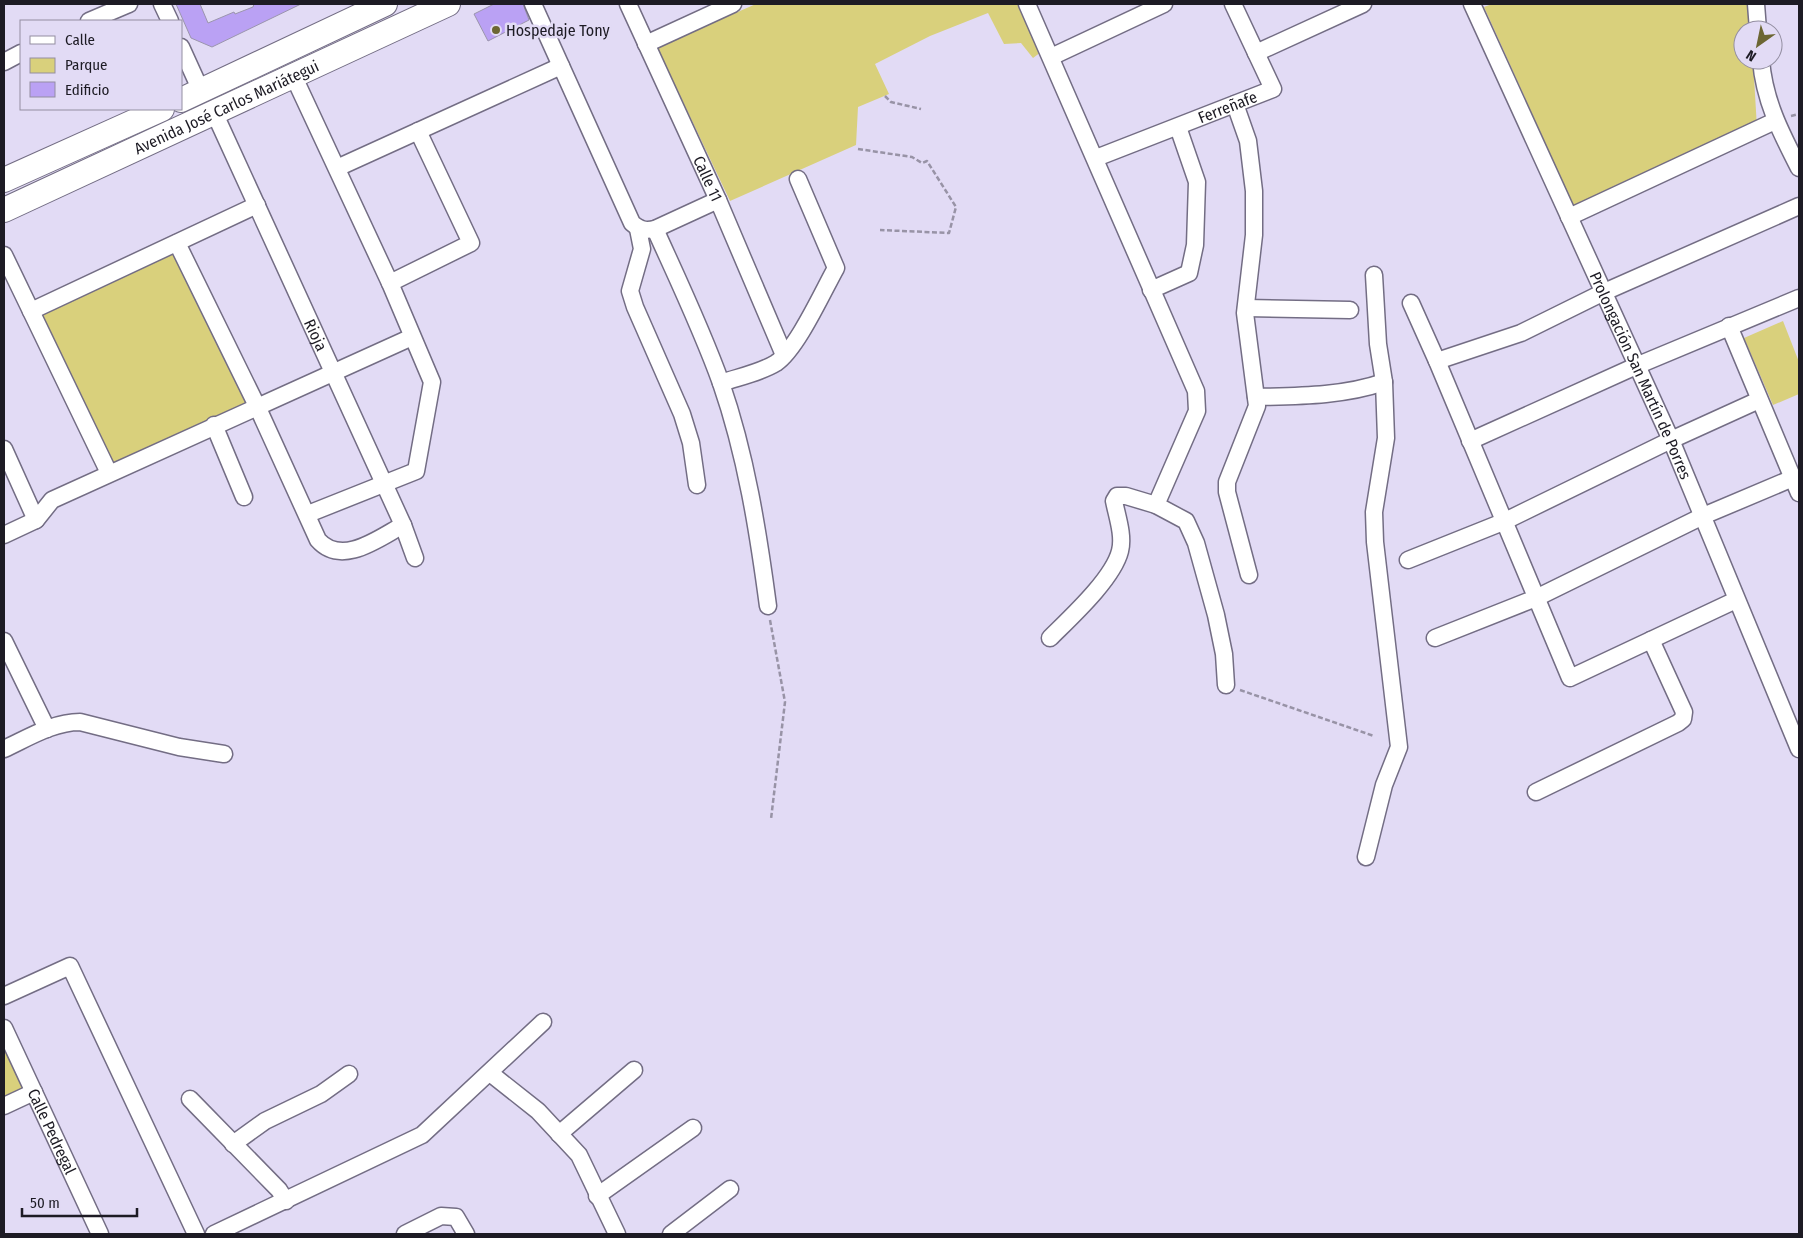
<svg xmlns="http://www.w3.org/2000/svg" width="1803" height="1238" font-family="'Fira Sans Condensed',sans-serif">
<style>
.green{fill:#d9d07c}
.building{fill:#baa1f4;stroke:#9b95ad}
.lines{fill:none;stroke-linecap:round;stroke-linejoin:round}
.minor-casing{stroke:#736d84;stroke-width:19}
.secondary-casing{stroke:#736d84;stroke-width:26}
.path{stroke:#9893a6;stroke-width:2.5;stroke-dasharray:5 2.5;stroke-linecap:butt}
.minor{stroke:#fff;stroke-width:16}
.secondary{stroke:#fff;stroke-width:24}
.poi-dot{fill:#6c6633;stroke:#e2dbf5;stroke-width:2}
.labels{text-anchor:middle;stroke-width:5;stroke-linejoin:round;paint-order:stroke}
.poi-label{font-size:16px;fill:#1d1b24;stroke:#e2dbf5;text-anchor:start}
.street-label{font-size:16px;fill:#1d1b24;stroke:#e2dbf5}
</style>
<rect width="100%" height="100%" fill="#e2dbf5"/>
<path class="green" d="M756,4H1019L1041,52L1033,58L1021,43L1004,44L988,13L930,36L875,64L889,94L858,107L856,145L730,201L657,47Z
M1492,4H1750L1752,30H1743V60H1753L1757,128L1574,207L1484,7Z
M175,250L252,404L112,464L37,313Z
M1783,321L1799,362V394L1773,405L1744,338Z
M4,1034L32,1089L4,1102Z"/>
<path class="building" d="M176,4H200L208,23L234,12L235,14L253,7L254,4H301L212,47L191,38Z
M494,4H523L529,20L488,41L474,14Z"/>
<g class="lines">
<g class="minor-casing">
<g id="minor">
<path d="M162,4L170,21"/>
<path d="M533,4L632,223C640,230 645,231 655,229L718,200"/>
<path id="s1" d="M628,4L718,200L784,355"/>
<path d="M1027,4L1196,391L1197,411L1156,505"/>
<path id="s2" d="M1472,4L1671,440L1799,749"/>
<path d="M1756,4L1758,30"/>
<path d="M89,21L129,4"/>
<path d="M646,44L733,4"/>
<path d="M181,47L201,91"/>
<path d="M1256,53L1363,4"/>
<path d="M1051,57L1164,4"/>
<path d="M1761,60C1764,100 1781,133 1799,168"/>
<path d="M4,62L21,53"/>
<path d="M293,75L390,283L432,382L416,471L308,514"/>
<path d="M1235,104L1248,141L1254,191V235L1245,313L1257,406L1227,482V492L1249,575"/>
<path id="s3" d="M214,112L403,525L415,558"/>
<path id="s4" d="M1096,158L1273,89L1233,4"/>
<path d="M337,168L561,66"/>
<path d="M1569,217L1775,121"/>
<path d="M638,229L642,249L630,291L635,307L682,414L691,443L697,485"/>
<path d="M655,229C678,280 702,330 721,383C746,455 758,531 768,606"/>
<path d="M177,243L257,406L318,540C342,567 379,538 403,525"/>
<path d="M4,255L109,473"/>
<path d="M390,283L471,243L418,131"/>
<path d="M1151,290L1189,273L1195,245L1197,182L1178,127"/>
<path d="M1411,303L1437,361L1570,678L1736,600"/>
<path d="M1246,308L1350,310"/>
<path d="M31,311L257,205"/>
<path d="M1729,326L1799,493"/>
<path d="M1437,361L1521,333L1602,293L1799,206"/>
<path d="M721,383C738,377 760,373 776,363C797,349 823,291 836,268L798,179"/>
<path d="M1256,397C1299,396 1344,396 1384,382"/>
<path d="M214,425L244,497"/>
<path d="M1470,441L1636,366L1799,298"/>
<path d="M4,449L36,520"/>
<path d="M4,535L36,520L52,500L412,337"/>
<path d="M1408,560L1503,522L1671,440L1759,400"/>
<path d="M1050,638C1070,618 1113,579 1120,551C1124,536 1117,516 1114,501L1117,496H1126L1156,505L1186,521L1196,543L1216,615L1224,654L1226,685"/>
<path d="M1435,638L1536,598L1703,516L1793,478"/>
<path d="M4,641L47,729"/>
<path d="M4,749C28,738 53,722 80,722L179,747L224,754"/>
<path d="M1536,792L1678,723L1683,719L1684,712L1651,640"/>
<path d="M1366,857L1384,785L1399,747L1375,542L1374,512L1386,438L1384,382L1378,344L1374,275"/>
<path d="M4,996L70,966L196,1234"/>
<path id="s5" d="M4,1028L100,1234"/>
<path d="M490,1073L538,1111L579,1155L617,1234"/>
<path d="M190,1099L279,1190L286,1201"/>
<path d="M4,1106L34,1092"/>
<path d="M559,1134L634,1070"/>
<path d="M233,1144L265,1121L321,1094L349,1074"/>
<path d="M597,1196L693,1128"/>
<path d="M214,1234L422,1135L543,1022"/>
<path d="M405,1234L441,1216L456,1217L466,1234"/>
<path d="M671,1234L730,1189"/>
</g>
</g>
<g class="secondary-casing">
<g id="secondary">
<path d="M181,100L385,4"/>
<path d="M4,180L162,109"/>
<path id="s6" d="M4,210L448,4"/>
</g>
</g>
<path class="path" d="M885,96L891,102L921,109
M1791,116L1799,114
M858,149L912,157L922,163L927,161L956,207L949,233L880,230
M770,620L785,702L771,819
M1240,690L1374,736"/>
<use href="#minor" class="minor"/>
<use href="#secondary" class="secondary"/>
</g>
<circle class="poi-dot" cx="496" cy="30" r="5"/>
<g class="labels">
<g class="poi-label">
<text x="506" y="36">Hospedaje Tony</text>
</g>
<g class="street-label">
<text dy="6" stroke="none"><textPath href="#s6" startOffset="245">Avenida José Carlos Mariátegui</textPath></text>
<text dy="6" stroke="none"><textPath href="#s4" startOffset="141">Ferreñafe</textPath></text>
<text dy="6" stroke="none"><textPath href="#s1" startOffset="192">Calle 11</textPath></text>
<text dy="6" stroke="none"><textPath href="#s3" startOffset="245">Rioja</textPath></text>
<text dy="6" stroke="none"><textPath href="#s2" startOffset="408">Prolongación San Martín de Porres</textPath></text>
<text dy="6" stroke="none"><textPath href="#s5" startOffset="114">Calle Pedregal</textPath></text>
</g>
</g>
<rect width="1803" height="1238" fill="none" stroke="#1d1b24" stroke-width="10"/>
<rect x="20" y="20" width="162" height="90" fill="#e2dbf5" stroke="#938ea1"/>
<rect x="30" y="36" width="25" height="8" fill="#ffffff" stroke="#938ea1"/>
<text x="65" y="45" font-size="15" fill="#1d1b24">Calle</text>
<rect x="30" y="58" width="25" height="15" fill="#d9d07c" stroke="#938ea1"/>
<text x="65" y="70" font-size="15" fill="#1d1b24">Parque</text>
<rect x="30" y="82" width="25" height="15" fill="#baa1f4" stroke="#938ea1"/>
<text x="65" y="95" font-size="15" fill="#1d1b24">Edificio</text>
<g transform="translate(1758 45) rotate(213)"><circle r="24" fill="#e2dbf5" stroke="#938ea1"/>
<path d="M0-4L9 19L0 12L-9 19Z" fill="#6c6633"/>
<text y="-8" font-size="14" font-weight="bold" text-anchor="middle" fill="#1d1b24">N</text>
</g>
<path d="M22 1208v8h115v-8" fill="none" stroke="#1d1b24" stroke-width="2.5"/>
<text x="30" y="1208" font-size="15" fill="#1d1b24" stroke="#e2dbf5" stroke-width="4" paint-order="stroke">50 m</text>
</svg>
